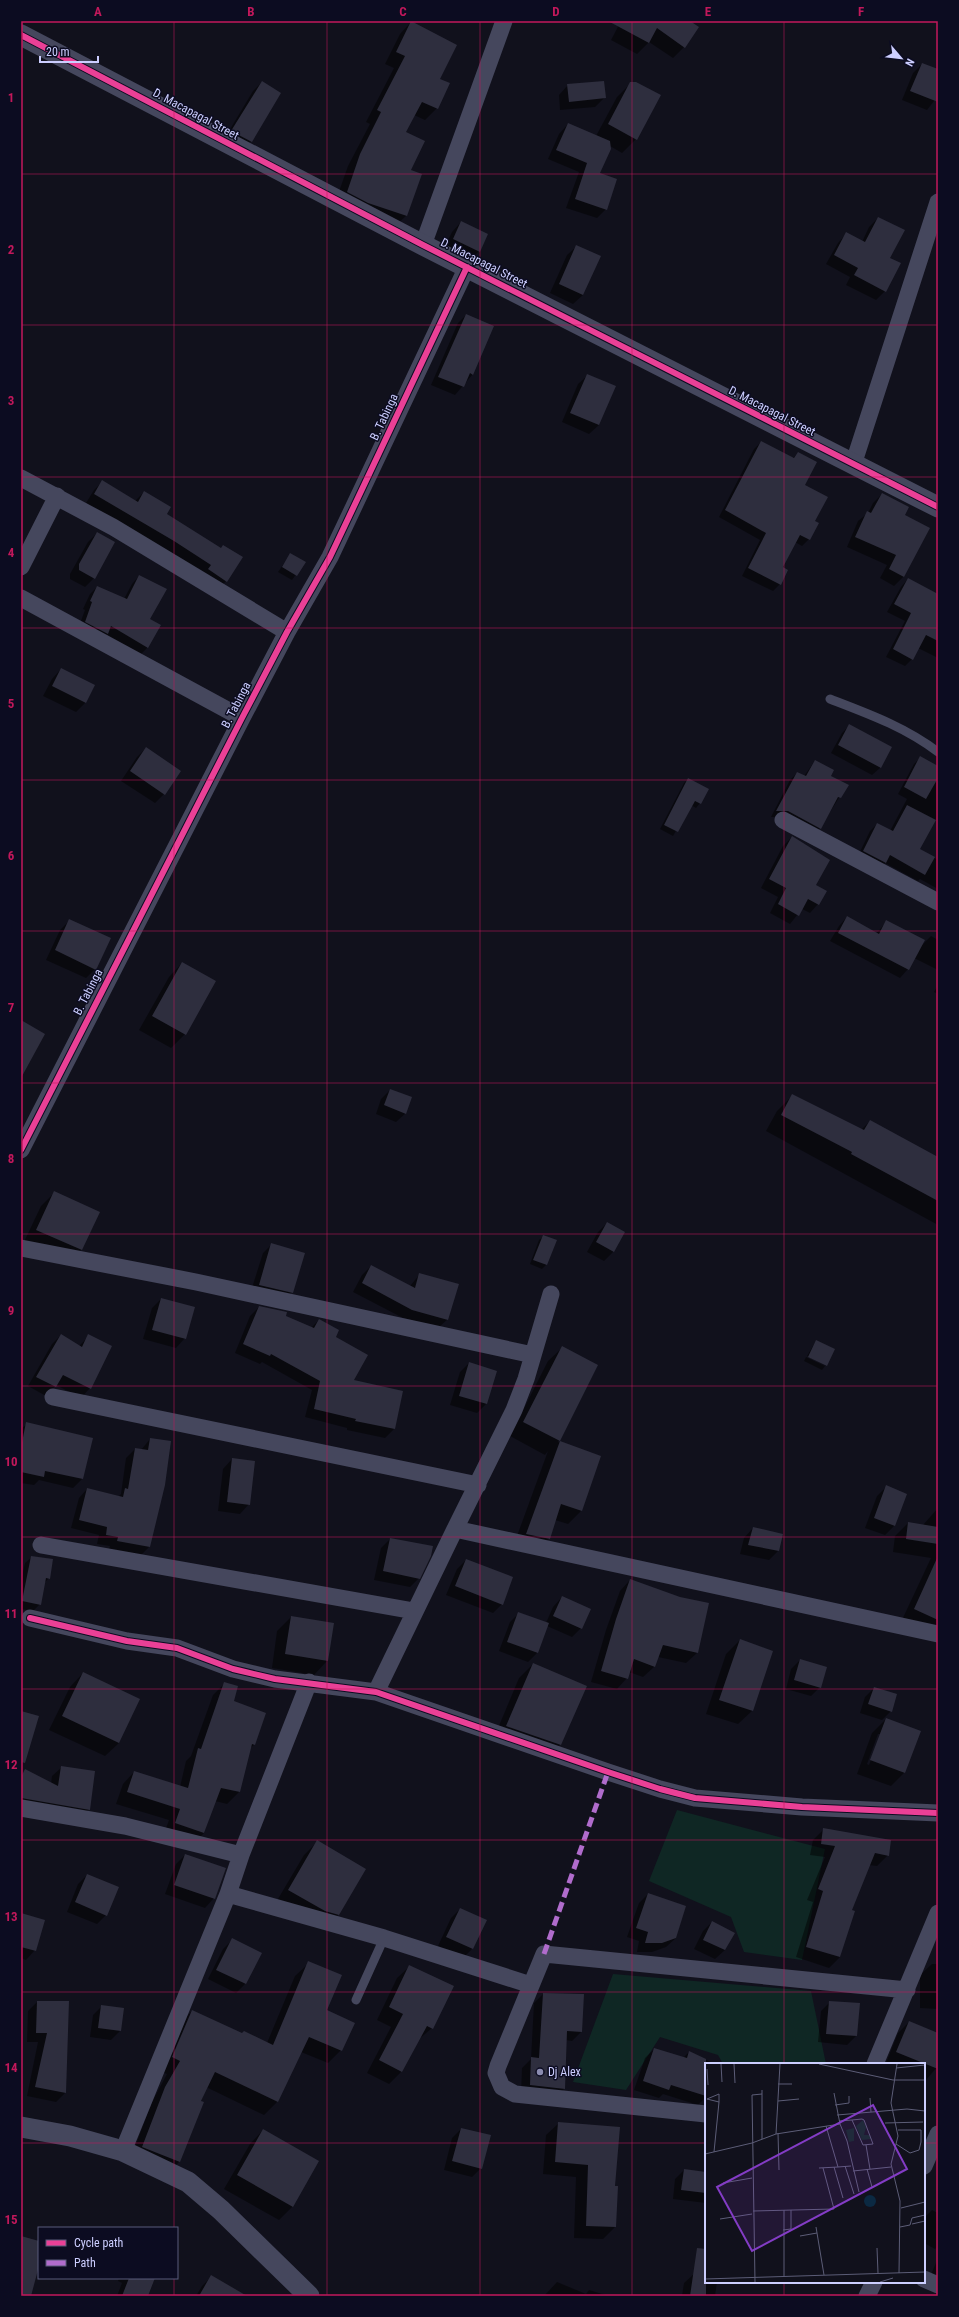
<svg xmlns="http://www.w3.org/2000/svg" width="959" height="2317" font-family="'Roboto Condensed',sans-serif">
<style>
.green{fill:#0f2724}
.shadow{fill:#0007;fill-rule:evenodd}
.building{fill:#2e2e3e}
.lines{fill:none;stroke-linecap:round;stroke-linejoin:round}
.service{stroke:#45475d;stroke-width:9}
.minor{stroke:#45475d;stroke-width:17}
.tertiary{stroke:#45475d;stroke-width:21}
.quiet{stroke:#b06ccc;stroke-width:5;stroke-dasharray:10 5;stroke-linecap:butt}
.cycleway-casing{stroke:#0c0c21;stroke-width:8}
.cycleway{stroke:#ea4096;stroke-width:6}
.grid{fill:none;stroke:#c2185b;stroke-width:1;stroke-opacity:0.55}
.poi-dot{fill:#8b8cb0;stroke:#0c0c21;stroke-width:1.5}
.labels{text-anchor:middle;stroke-width:3;stroke-linejoin:round;paint-order:stroke}
.street-label{font-size:12px;fill:#ccceff;stroke:#0c0c21}
.poi-label{font-size:12px;fill:#ccceff;stroke:#0c0c21;text-anchor:start}
.inset-road{fill:none;stroke:#5c5d77;stroke-width:1}
.view{fill:#833cc5;fill-opacity:0.15;stroke:#833cc5;stroke-width:2}
.inset-edge{fill:none;stroke:#ccceff;stroke-width:2}
.neatline{fill:none;stroke:#c2185b;stroke-width:1.5}
.grid-label{font-size:13px;text-anchor:middle;font-weight:bold;fill:#c2185b}
</style>
<rect width="100%" height="100%" fill="#11111c"/>
<path class="green" d="M677,1810L825,1849L802,1960L744,1952L731,1917L649,1881Z
M613,1974L811,1991L826,2064H723L718,2055L660,2037L626,2090L573,2082Z"/>
<path class="shadow" d="M621,21H688L684,47L673,58L649,42L637,54L611,40Z
M411,22L439,79L437,108L425,120L414,115L405,132L409,170L420,174L406,216L394,227L335,203L348,166L370,124L366,122L394,68L385,64L400,34Z
M922,64L938,70V96L927,110L902,100L913,73Z
M262,82L251,141L242,150L223,141L253,91Z
M631,83L636,139L622,153L610,146L599,174L606,209L597,218L566,208L579,172L548,159L559,134L568,124L596,136L617,97Z
M568,85L604,98L595,107L560,110L559,95Z
M878,218L889,258L885,291L876,300L846,285L850,277L826,264L838,243L847,233L862,242L869,227Z
M461,222L479,251L470,260L444,248L452,232Z
M577,246L583,295L573,304L550,293L567,255Z
M466,315L473,374L455,395L431,385L458,323Z
M588,375L599,425L589,434L562,422L578,384Z
M761,442L793,458L798,453L804,485L814,521L809,539L802,546L795,542L781,568L780,584L773,591L742,576L760,540L719,517L754,449Z
M103,481L135,501L144,492L226,581L217,590L86,503L94,490Z
M882,494L904,515V576L894,586L880,578L887,565L847,547L858,521L868,513L873,503Z
M97,533L94,578L85,587L70,579V574L88,542Z
M290,555L304,563L292,580L278,572Z
M139,576L149,620L147,648L140,655L78,629L85,610L83,609L90,594L97,587L124,599L132,584Z
M908,579L938,595V658L918,648L912,659L905,666L886,657L905,621L887,612L901,587Z
M61,669L94,686L85,703L76,712L43,696L52,679Z
M850,725L891,747L880,768L872,775L831,753L842,733Z
M146,748L164,794L155,803L121,781L137,757Z
M921,757L938,767V815L919,849L938,860V889L920,879L918,881L885,863L878,870L857,858L870,831L877,824L890,831L907,799L898,794L914,764Z
M815,761L830,776L847,785L820,828L813,835L781,817H771L790,780L797,773L804,776Z
M688,779L700,803L696,808L691,805L673,836L660,829L684,783Z
M792,837L815,885L818,904L810,913L802,909L790,924L770,913L778,897L761,888L783,846Z
M847,917L876,934L887,921L920,947L931,936L938,940V970L914,958L908,969L900,978L830,941L839,926Z
M69,921L95,969L86,978L46,960L60,930Z
M182,963L185,1034L171,1048L139,1030L169,977Z
M938,985V994L934,992Z
M390,1090L406,1113L396,1122L376,1114L381,1099Z
M793,1095L861,1130L870,1121L938,1158V1225L766,1131L777,1111Z
M55,1192L82,1249L68,1263L23,1244L41,1206Z
M607,1223L613,1252L604,1261L587,1252L598,1232Z
M544,1236L546,1265L542,1269L530,1264L539,1240Z
M272,1244L292,1292L283,1301L250,1294L263,1253Z
M371,1266L410,1286L420,1274L448,1319L438,1328L403,1318L353,1292L362,1275Z
M161,1299L185,1338L176,1348L143,1339L152,1308Z
M259,1307L311,1328L319,1320L352,1381L394,1429L385,1438L347,1430V1428L305,1417L312,1390L262,1362L260,1364L235,1353L250,1316Z
M61,1335L79,1346L89,1336L90,1388L81,1398L56,1385L46,1396L28,1386L52,1344Z
M816,1341L834,1349L826,1366L807,1356Z
M562,1348L597,1366L558,1442L600,1456L581,1511L568,1524L555,1520L549,1539L535,1552L513,1547L548,1451L545,1455L510,1436L548,1361Z
M806,1357L825,1366L822,1370L804,1361Z
M469,1363L486,1404L477,1413L450,1405L460,1372Z
M27,1424L92,1439L82,1479L73,1488L39,1480L34,1485L21,1483V1429Z
M150,1439L149,1547L140,1556L109,1549L110,1546L97,1544L99,1535L71,1528L79,1498L87,1489L118,1497L121,1494L126,1458L135,1449L141,1450Z
M232,1459L249,1504L240,1514L218,1511L223,1469Z
M886,1487L906,1494L894,1526L885,1535L865,1528L877,1496Z
M938,1508V1639L901,1622L931,1558L893,1552L895,1536L908,1523L923,1525Z
M753,1528L778,1551L769,1560L740,1554L744,1538Z
M390,1539L419,1578L410,1587L374,1580L381,1548Z
M32,1557L49,1578L44,1583L40,1604L33,1611L21,1609V1581L25,1563Z
M466,1560L502,1604L493,1613L446,1595L457,1569Z
M630,1580L697,1653L686,1663L658,1657L654,1667L643,1677L629,1672L627,1678L617,1689L591,1682L606,1630L620,1591Z
M562,1597L581,1628L572,1637L547,1626L537,1653L528,1662L499,1651L510,1622L519,1613L546,1623L553,1607Z
M291,1617L327,1661L314,1675L272,1668L277,1631Z
M740,1640L772,1651L752,1711L738,1724L706,1714L726,1654Z
M800,1660L820,1687L811,1696L786,1689L791,1669Z
M533,1664L560,1745L546,1758L493,1740L519,1678Z
M83,1673L119,1743L105,1756L49,1730L70,1687Z
M225,1683L254,1745L250,1748L239,1792L227,1804L215,1801L204,1833L192,1845L164,1834L169,1820L116,1804L123,1784L134,1772L180,1787L186,1761L191,1756L213,1695Z
M874,1688L891,1711L882,1720L860,1713L865,1697Z
M886,1719L905,1772L891,1786L857,1774L872,1733ZM878,1734H881L869,1765L867,1764Z
M62,1767L89,1809L80,1818L21,1808V1775L26,1770L51,1784L52,1776Z
M824,1829L888,1855L877,1866L869,1865L850,1911L840,1957L829,1968L796,1957L813,1902L807,1900L825,1857L810,1855L813,1840Z
M317,1842L339,1914L325,1928L275,1904L304,1855Z
M185,1855L214,1898L205,1908L165,1894L176,1864Z
M87,1875L106,1915L97,1924L67,1912L78,1884Z
M648,1894L676,1938L666,1947L652,1952H637L639,1941L627,1937L639,1903Z
M460,1909L472,1949L463,1958L438,1946L451,1918Z
M21,1914L35,1950L26,1960L21,1958Z
M712,1922L725,1950L715,1959L694,1949L703,1931Z
M232,1940L260,1954L245,1984L236,1993L208,1979L223,1949Z
M309,1963L341,2050L328,2063L301,2052L277,2102L264,2115L206,2087L179,2162L166,2175L130,2160L152,2102L167,2074L160,2071L179,2024L192,2011L241,2034L267,2043L295,1976Z
M932,1964H938V2009L920,2008V1975Z
M410,1966L452,1987L432,2028L418,2040L401,2072L389,2084L367,2073L391,2027L377,2020L397,1978Z
M543,1994L583,1995L581,2032L572,2041L566,2040L564,2089L555,2098L521,2094L522,2068L531,2059L534,2003Z
M37,2002H68L65,2093L56,2102L27,2096L38,2042H27L28,2011Z
M830,2002L856,2036L847,2045L818,2042L821,2011Z
M102,2006L120,2031L111,2040L90,2037L93,2015Z
M909,2022L937,2033L938,2030V2066L926,2080L924,2079V2064L886,2063L898,2033Z
M654,2049L683,2058L689,2052L715,2064H706V2097L698,2105L663,2094L659,2098L634,2090L645,2058Z
M559,2123L614,2187L615,2227L603,2239L574,2238L576,2177L543,2174L546,2135Z
M461,2129L481,2168L472,2177L444,2170L452,2138Z
M263,2130L293,2206L279,2220L224,2189L250,2144Z
M684,2170L706,2173V2203L673,2199L675,2179Z
M932,2210L938,2213V2246L935,2249L924,2243V2218Z
M938,2258V2280L930,2277Z
M694,2274L706,2275V2282H717L715,2296H682L684,2283Z
M211,2277L240,2296H196L202,2286Z
M119,2278H155L148,2296H117L122,2283L118,2281Z
M557,2282L586,2294L589,2290L609,2296H544Z"/>
<path class="building" d="M411,21L457,45L440,79L450,83L438,109L422,102L406,132L425,141L411,170L422,174L407,216L368,203L347,192L360,154L381,112L377,110L405,56L396,52Z
M608,21H690L699,27L685,48L657,28L649,43Z
M922,63L938,69V102L910,91Z
M262,81L281,93L252,142L231,131Z
M604,81L606,98L569,102L567,84Z
M630,82H636L661,95L637,140L608,124Z
M568,123L610,141L611,149L600,173L617,179L607,210L575,199L587,163L556,150Z
M878,217L905,230L890,258L901,263L886,292L854,275L858,268L834,255L846,232L865,242Z
M461,221L488,234L480,252L453,239Z
M576,245L601,256L583,295L559,284Z
M466,314L494,326L473,375L470,373L464,387L438,377Z
M587,374L616,386L599,425L570,413Z
M761,441L794,458L798,452L817,462L805,485L828,497L815,521L819,523L810,540L800,535L783,567L788,570L781,585L748,568L766,533L725,510Z
M102,480L138,502L144,491L171,507L167,514L221,548L223,545L243,557L227,582L208,569L211,565L174,541L94,494Z
M882,493L909,507L905,515L930,528L904,577L889,569L896,555L855,537L867,511L871,513Z
M97,532L115,542L95,579L79,570V564Z
M290,553L306,562L297,576L282,567Z
M139,575L167,589L150,619L161,625L148,648L111,626L108,634L85,622L92,602L90,601L97,586L127,599Z
M908,578L938,594V641L926,635L913,660L893,649L911,613L894,604Z
M61,668L95,685L86,703L52,686Z
M849,724L892,747L881,768L838,745Z
M146,747L181,771L165,795L130,771Z
M920,756L938,766V778L926,799L904,787Z
M815,760L834,770L831,776L849,785L841,798L838,797L821,829L788,811H776L797,772L806,776Z
M688,778L709,789L701,804L695,801L678,832L664,825Z
M907,805L936,820L920,849L935,857L925,875L890,855L886,863L863,851L877,823L893,831Z
M792,836L830,860L816,885L827,891L819,905L808,899L799,916L778,904L786,888L769,879Z
M847,916L879,934L886,920L925,940L909,970L838,933Z
M69,919L111,938L96,970L55,950Z
M182,962L216,981L186,1035L152,1016Z
M21,1020L45,1034L21,1078Z
M390,1089L412,1097L406,1114L384,1105Z
M792,1094L864,1130L870,1120L938,1157V1201L851,1154L852,1152L781,1115Z
M54,1191L100,1212L82,1250L36,1230Z
M607,1222L625,1232L614,1252L596,1242Z
M543,1235L557,1240L547,1265L533,1260Z
M271,1243L305,1253L293,1293L259,1285Z
M371,1265L415,1288L419,1273L459,1284L448,1320L412,1310L362,1283Z
M161,1298L195,1307L186,1339L152,1330Z
M259,1306L287,1312L286,1316L314,1328L319,1319L339,1330L336,1337L368,1355L354,1380L403,1391L395,1429L355,1421L356,1419L314,1409L320,1381L271,1354L270,1356L243,1344Z
M61,1334L82,1347L88,1334L112,1346L91,1389L63,1375L56,1387L36,1377Z
M816,1340L835,1349L827,1366L808,1357Z
M562,1346L598,1365L560,1441L523,1422Z
M469,1362L497,1371L487,1404L459,1396Z
M26,1422L93,1438L83,1479L45,1471L44,1477L21,1472V1448Z
M150,1438L171,1441L165,1485L150,1547L117,1541L118,1537L106,1535L107,1527L79,1520L87,1488L123,1497L125,1488L128,1489L135,1448L148,1450Z
M560,1441L601,1456L582,1511L561,1504L550,1539L526,1534Z
M232,1458L255,1461L250,1505L227,1502Z
M886,1485L907,1494L895,1526L874,1518Z
M908,1522L938,1527V1544L906,1539Z
M753,1527L783,1534L779,1551L748,1545Z
M390,1538L433,1546L431,1556L420,1579L383,1571Z
M31,1556L53,1559L50,1579L46,1578L41,1605L22,1601Z
M938,1556V1620L914,1609Z
M466,1559L513,1577L503,1605L455,1586Z
M630,1579L680,1597L709,1603L698,1653L663,1645L655,1667L634,1659L628,1679L601,1671L616,1619Z
M562,1596L591,1609L582,1629L553,1616Z
M518,1612L549,1623L538,1653L507,1642Z
M291,1616L334,1623L328,1661L285,1654Z
M740,1639L773,1651L753,1711L719,1700Z
M800,1659L827,1667L821,1688L794,1680Z
M533,1663L587,1686L561,1745L506,1726Z
M83,1672L140,1699L119,1743L62,1716Z
M224,1682L238,1686L234,1701L266,1713L255,1745L252,1744L240,1792L221,1788L204,1833L175,1823L180,1809L127,1792L134,1771L188,1788L198,1748L201,1749Z
M874,1687L897,1694L892,1712L868,1704Z
M21,1711L39,1716L25,1763L21,1762Z
M886,1718L921,1731L905,1773L870,1760Z
M61,1766L95,1771L90,1810L21,1798V1777L25,1769L58,1786Z
M823,1828L891,1840L889,1856L875,1853L852,1910L855,1911L840,1957L806,1947L823,1891L818,1889L835,1846L821,1844Z
M317,1840L366,1869L339,1915L325,1911L288,1890Z
M185,1854L226,1868L215,1899L174,1885Z
M87,1874L119,1887L107,1916L75,1902Z
M648,1893L686,1906L676,1938L662,1943H645L648,1932L636,1928Z
M460,1908L487,1920L473,1949L446,1937Z
M21,1913L45,1920L36,1951L21,1947Z
M712,1921L735,1933L725,1950L703,1940Z
M232,1938L262,1953L246,1984L216,1970Z
M308,1961L342,1975L327,2010L355,2023L342,2051L309,2037L278,2102L215,2072L201,2101L204,2102L180,2162L142,2147L165,2087L180,2061L172,2057L192,2010L242,2033L244,2031L273,2045Z
M409,1965L454,1986L433,2029L427,2026L402,2072L379,2060L403,2014L389,2007Z
M543,1993L584,1994L582,2032L567,2031L565,2089L530,2085L531,2057L539,2058Z
M37,2001H69L66,2093L35,2087L47,2033H36Z
M829,2001L860,2003L857,2036L826,2034Z
M101,2005L124,2008L121,2031L98,2028Z
M909,2021L938,2033V2069L896,2052Z
M654,2048L687,2058L689,2051L706,2059V2096L671,2085L669,2090L643,2081Z
M558,2122L620,2127L615,2186H618L616,2227L586,2226L588,2165L555,2162Z
M461,2128L491,2135L482,2169L452,2161Z
M263,2129L319,2161L293,2207L237,2175Z
M684,2169L706,2172V2193L681,2190Z
M21,2236L39,2241V2266L31,2296H21Z
M697,2248L706,2249V2296H690Z
M211,2275L247,2296H199Z
M129,2278H155L148,2296H122Z"/>
<g class="lines">
<path class="service" d="M830,699C869,714 905,727 938,752
M356,2000L384,1938"/>
<path class="minor" d="M423,245L504,21
M853,465L938,202
M21,478L113,527L287,632
M21,567L57,496
M21,598L242,718
M783,820L938,902
M21,1150L242,718L287,632L330,557L467,267
M21,1248L196,1282L533,1355
M53,1397L478,1485
M455,1529L514,1410L526,1379L551,1294
M41,1545L414,1611
M30,1618L127,1641L177,1648L233,1669L275,1679L376,1692L608,1772L660,1789L695,1798L802,1807L938,1813
M376,1692L455,1529L938,1634
M21,1808L125,1826L241,1855
M228,1894L384,1938L531,1985
M875,2064L938,1913
M706,2114L515,2094L502,2087L496,2073L498,2066L544,1954L907,1990
M123,2151L228,1894L241,1855L309,1682
M924,2166L938,2134
M924,2279L938,2285
M867,2296L874,2282"/>
<path class="tertiary" d="M21,35L423,245L938,507
M21,2127L70,2136L123,2151L188,2182L221,2210L309,2296"/>
<path class="quiet" d="M544,1954L608,1772"/>
<g class="cycleway-casing">
<path id="cycleway" d="M21,35L423,245L938,507
M21,1150L242,718L287,632L330,557L467,267
M30,1618L127,1641L177,1648L233,1669L275,1679L376,1692L608,1772L660,1789L695,1798L802,1807L938,1813"/>
</g>
<use href="#cycleway" class="cycleway"/>
</g>
<path class="grid" d="M174,21V2228M327,21V2296M480,21V2296M632,21V2296M784,21V2064M21,174H938M21,325H938M21,477H938M21,628H938M21,780H938M21,931H938M21,1083H938M21,1234H938M21,1386H938M21,1537H938M21,1689H938M21,1840H938M21,1992H938M21,2143H706M924,2143H938M174,2278V2296M784,2282V2296"/>
<circle class="poi-dot" cx="540" cy="2072" r="4"/>
<g class="labels">
<g class="street-label">
<text transform="translate(196 114) rotate(28)" y="4">D. Macapagal Street</text>
<text transform="translate(484 263) rotate(27)" y="4">D. Macapagal Street</text>
<text transform="translate(772 411) rotate(27)" y="4">D. Macapagal Street</text>
<text transform="translate(384 417) rotate(-65)" y="4">B. Tabinga</text>
<text transform="translate(236 705) rotate(-63)" y="4">B. Tabinga</text>
<text transform="translate(88 992) rotate(-63)" y="4">B. Tabinga</text>
</g>
<g class="poi-label">
<text x="548" y="2076">Dj Alex</text>
</g>
</g>
<g transform="translate(705 2063)">
<rect width="220" height="220" fill="#11111c"/>
<path d="M158,57L161,64L159,72H164L166,76L157,77L151,63ZM149,65V78L144,79L141,67Z" fill="#0f2724"/>
<path d="M159 138a6 6 0 1 1 12 0a6 6 0 1 1-12 0Z" fill="#0b2942"/>
<path class="inset-road" d="M16,1L17,19M29,1L30,20M114,1L188,17H220M192,1L186,40L193,73L186,101L195,138L194,210M191,5L220,2M2,6L3,22M73,21H87M165,35L166,49M73,38L94,36M130,42L144,40V33M132,52L202,46L220,48M134,58L147,57L157,56L159,57L168,81L158,82L147,57M180,60L218,59M135,61L142,78L154,129M121,63L133,104L146,103M73,70L74,107M71,71L75,1M57,76V27M191,81L205,90L214,87L216,79V67H193M161,82L165,106M9,89L14,39L2,36L14,31V39M0,91L47,80L71,71L135,61L129,30M140,103L149,131M129,104L138,135M114,105L133,104M162,106L167,124M148,108L186,104M18,120L47,115M196,145L220,139M79,147V214M48,148L129,146L118,105M15,156L47,151M207,161L220,158M111,164L119,212M195,164L205,162L207,155L220,152M78,167L86,166V147M95,173L112,170M172,185L173,210M0,216L220,209M50,219L47,32L57,31M175,219L188,215"/>
<path class="view" d="M168,42L202,106L47,188L12,124Z"/>
<rect width="220" height="220" class="inset-edge"/>
</g>
<rect width="959" height="2317" fill="none" stroke="#0c0c21" stroke-width="44"/>
<rect x="38" y="2227" width="140" height="52" fill="#0c0c21" stroke="#595a7a"/>
<rect x="46" y="2240" width="20" height="6" fill="#ea4096" stroke="#595a7a"/>
<text x="74" y="2247" font-size="12" fill="#ccceff">Cycle path</text>
<rect x="46" y="2260" width="20" height="6" fill="#b06ccc" stroke="#595a7a"/>
<text x="74" y="2267" font-size="12" fill="#ccceff">Path</text>
<g transform="translate(901 58) rotate(118)" stroke="#0c0c21" stroke-width="3" paint-order="stroke">
<path d="M0-3L7 15L0 10L-7 15Z" fill="#ccceff"/>
<text y="-6" font-size="11" font-weight="bold" text-anchor="middle" fill="#ccceff">N</text>
</g>
<path d="M40 56v6h58v-6" fill="none" stroke="#ccceff" stroke-width="2"/>
<text x="46" y="56" font-size="12" fill="#ccceff" stroke="#0c0c21" stroke-width="3" paint-order="stroke">20 m</text>
<rect x="22" y="22" width="915" height="2273" class="neatline"/>
<g class="grid-label">
<text x="98" y="16">A</text>
<text x="251" y="16">B</text>
<text x="403" y="16">C</text>
<text x="556" y="16">D</text>
<text x="708" y="16">E</text>
<text x="861" y="16">F</text>
<text x="11" y="102">1</text>
<text x="11" y="254">2</text>
<text x="11" y="405">3</text>
<text x="11" y="557">4</text>
<text x="11" y="708">5</text>
<text x="11" y="860">6</text>
<text x="11" y="1012">7</text>
<text x="11" y="1163">8</text>
<text x="11" y="1315">9</text>
<text x="11" y="1466">10</text>
<text x="11" y="1618">11</text>
<text x="11" y="1769">12</text>
<text x="11" y="1921">13</text>
<text x="11" y="2072">14</text>
<text x="11" y="2224">15</text>
</g>
</svg>
